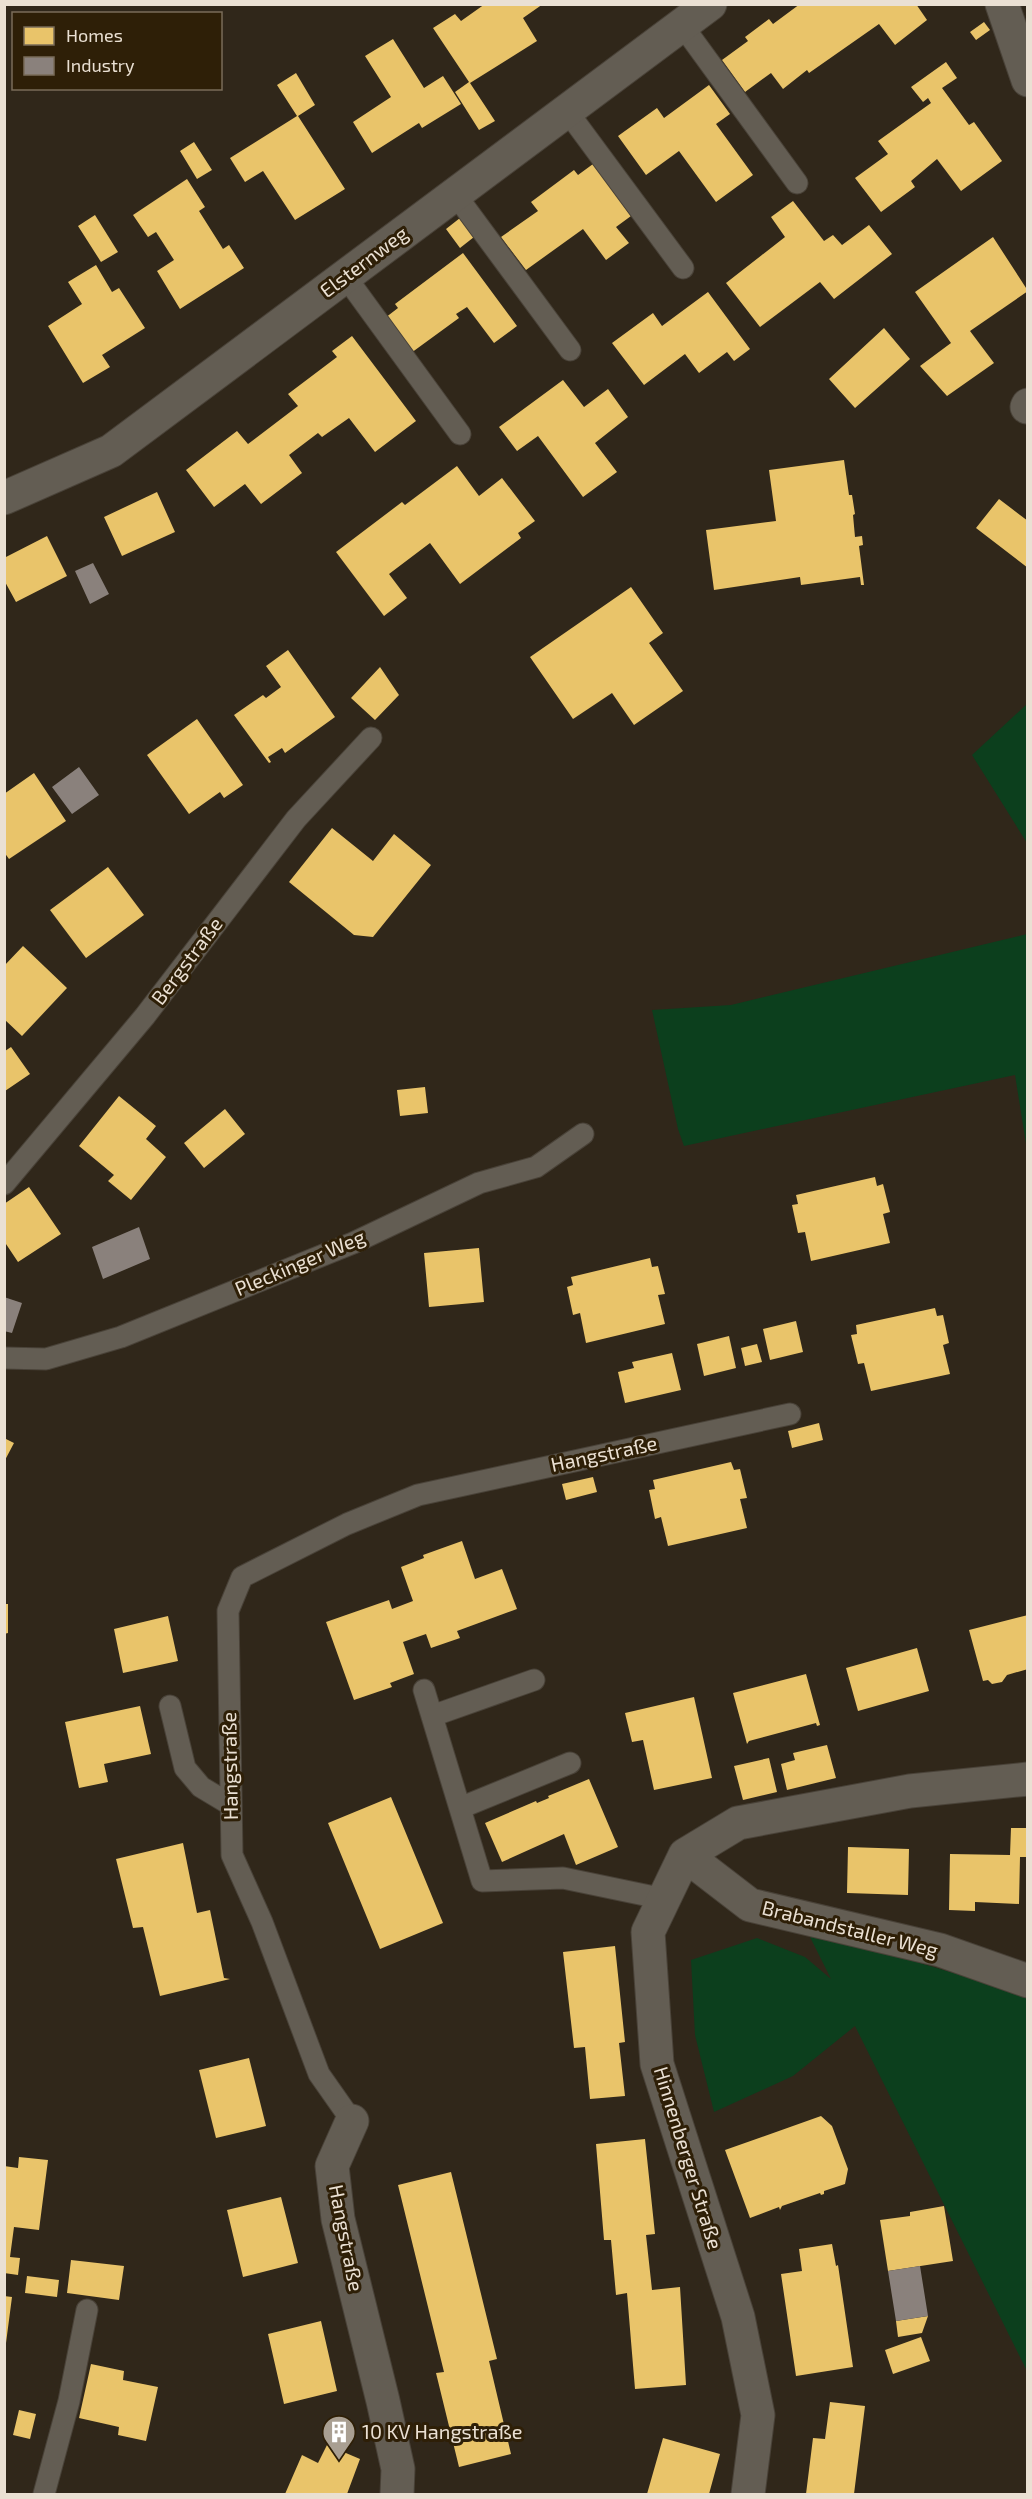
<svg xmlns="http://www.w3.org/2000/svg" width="1032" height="2499" font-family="'Exo 2',sans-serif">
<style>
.green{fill:#0c3f1d}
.homes{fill:#e9c46a}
.industry{fill:#8a817c}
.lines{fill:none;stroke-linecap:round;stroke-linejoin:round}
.lane-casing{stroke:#494238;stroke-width:23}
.street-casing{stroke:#494238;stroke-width:35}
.lane{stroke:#635d53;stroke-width:21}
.street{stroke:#635d53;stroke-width:33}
.labels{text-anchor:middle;stroke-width:6;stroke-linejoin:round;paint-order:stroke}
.street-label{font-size:20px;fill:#eae0d3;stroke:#2e1f07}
.poi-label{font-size:20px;fill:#eae0d3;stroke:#2e1f07;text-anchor:start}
</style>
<rect width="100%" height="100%" fill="#30271a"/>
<path class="green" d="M1027,704V843L972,755Z
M1027,934V1150L1015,1075L684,1146L678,1129L652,1010L731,1005Z
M806,1929L1027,1995V2371L855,2026L793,2076L714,2112L695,2035L691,1960L757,1938L805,1957L831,1979Z"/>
<path class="homes" d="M485,4H543L523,18L537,41L470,83L495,121L479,130L455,92L469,82L433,28L455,14L461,21Z
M800,4H916L927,20L895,45L879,24L809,73L807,70L783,89L771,73L745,92L722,60L748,41L745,37L769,19L773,24Z
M984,22L990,30L976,40L970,32Z
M393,39L424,88L443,76L461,104L422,128L419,123L372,153L353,122L391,97L365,56Z
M946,62L957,78L942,88L969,125L974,122L1002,161L961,191L937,159L911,181L915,187L881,212L855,178L888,154L878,141L931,103L928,98L923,102L911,87Z
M296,73L315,105L298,116L345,189L295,220L263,171L245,182L230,158L297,116L277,85Z
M709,85L730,114L716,124L753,175L716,202L679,151L646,175L618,136L657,108L664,118Z
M194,142L212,170L197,179L180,151Z
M593,164L631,216L616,227L629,243L606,260L583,229L526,270L501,237L538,211L531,202L574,170L578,175Z
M187,179L205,207L199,211L223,249L229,245L244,268L180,309L157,271L174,260L156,232L148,237L133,215Z
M793,201L824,241L833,235L842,245L869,225L892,254L834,299L820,282L760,327L726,283L785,237L771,217Z
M95,215L118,252L101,262L78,226Z
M460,218L474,237L460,248L446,229Z
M993,237L1028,291L970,331L994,363L947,396L920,366L951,343L915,292Z
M463,253L517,326L494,343L467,307L456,314L459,318L411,353L385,318L398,308L395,304Z
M96,265L112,292L119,288L145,328L102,355L110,367L83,383L48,326L82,304L68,282Z
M708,292L750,349L734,361L727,352L699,373L685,354L644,385L612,343L653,313L662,326Z
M884,328L910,359L855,408L829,379Z
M352,336L416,421L375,452L349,418L322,437L318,433L289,455L302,473L261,504L245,484L214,507L186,470L237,431L248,444L298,406L288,394L337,357L332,351Z
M563,380L584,407L608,389L628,417L595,443L617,472L583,497L538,436L517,451L499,427Z
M844,460L849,495H852L855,514L853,515L855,537L862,536L863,545L859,546L864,585H861L860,577L801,585L800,577L714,590L706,530L776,521L769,470Z
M457,466L479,496L502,478L535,521L518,533L521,538L460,584L430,543L389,574L407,598L384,616L336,552L402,502L405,505Z
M157,492L175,532L122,556L104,517Z
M999,499L1028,521V568L976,528Z
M47,536L67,576L16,602L4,580V558Z
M631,587L663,633L649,643L683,691L634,725L612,693L573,719L530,657Z
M288,650L335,717L285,753L282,748L268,757L271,762L269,763L234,715L263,695L266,698L281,687L266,666Z
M380,667L399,695L375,720L351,698Z
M197,719L243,785L224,798L220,792L189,814L147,755Z
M34,773L66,821L9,859L4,852V794Z
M332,828L373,861L394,834L431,865L373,937L354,935L289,882Z
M108,867L144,915L86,958L50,910Z
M23,946L67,988L22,1036L4,1019V966Z
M11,1047L30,1074L5,1091V1051Z
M425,1087L428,1113L400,1116L397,1090Z
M119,1096L156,1126L146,1139L166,1157L131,1200L108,1181L114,1175L79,1146Z
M225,1109L245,1134L204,1168L184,1143Z
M875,1177L877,1186L883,1184L890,1212L883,1214L890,1243L811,1261L805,1232L798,1233L792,1205L798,1204L796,1195Z
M29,1187L61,1234L18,1262L4,1241V1204Z
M479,1248L484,1302L429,1307L424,1253Z
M650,1258L652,1267L658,1266L665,1294L658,1295L665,1324L586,1343L580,1313L573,1315L567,1287L573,1285L571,1277Z
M935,1308L937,1316L943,1315L949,1343L943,1345L950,1374L871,1391L864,1363L858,1364L851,1335L857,1334L856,1325Z
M796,1321L803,1352L770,1360L763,1329Z
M729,1336L736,1368L704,1376L697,1344Z
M757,1344L762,1362L745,1366L741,1348Z
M672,1353L681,1390L625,1403L618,1372L634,1368L632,1362Z
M819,1423L823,1440L792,1448L788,1431Z
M4,1438L14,1443L4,1462Z
M731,1462L734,1470L740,1469L747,1498L740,1499L747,1528L668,1546L661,1517L655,1519L649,1490L655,1489L653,1480Z
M593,1477L597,1492L566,1500L562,1484Z
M462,1541L475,1579L502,1569L517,1609L457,1631L460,1638L431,1648L426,1634L403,1642L414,1674L390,1683L392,1687L354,1700L326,1622L389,1600L392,1609L413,1601L401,1567L424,1558L423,1555Z
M4,1604H8V1633L4,1634Z
M1028,1615V1669L1007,1675L1002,1682L992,1684L988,1680L983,1681L969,1630Z
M168,1616L178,1661L123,1673L114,1629Z
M917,1648L929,1691L858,1711L846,1668Z
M806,1674L820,1725L817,1726L816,1723L749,1741L747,1744L733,1693Z
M694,1697L712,1778L654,1790L643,1740L632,1742L625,1713Z
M140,1706L151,1754L104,1764L108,1782L79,1788L65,1722Z
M827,1745L836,1778L787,1790L781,1764L795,1760L793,1753Z
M769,1758L777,1792L743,1800L734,1766Z
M589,1779L618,1847L576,1865L564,1834L502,1862L485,1823L536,1801L537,1803L549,1798L548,1796Z
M391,1797L443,1923L380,1949L328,1823Z
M1011,1828H1028V1857H1020L1019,1904L975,1902V1911L949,1910L950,1854L1010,1855Z
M183,1843L197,1913L210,1910L224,1978L230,1979L160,1996L143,1927L133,1928L116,1859Z
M848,1847L909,1849L908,1895L847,1893Z
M615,1946L625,2042L619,2043L625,2096L590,2099L585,2047L574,2048L563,1952Z
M249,2058L266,2126L216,2138L199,2070Z
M821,2116L832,2126L848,2169L845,2184L824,2191V2194L821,2195L820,2193L782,2206L780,2210L779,2207L750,2218L725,2150Z
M645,2139L655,2234L646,2235L652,2290L680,2287L686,2385L635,2389L627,2293L616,2295L611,2240H604L596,2144Z
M19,2157L48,2160L39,2230L14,2227L10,2257L20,2258L18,2275L4,2273V2166L18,2168Z
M451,2172L497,2359L489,2361L511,2454L459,2467L436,2373L444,2372L398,2185Z
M281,2197L298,2263L243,2277L227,2210Z
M944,2206L953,2261L888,2271L880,2220L910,2216V2212Z
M832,2244L836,2266L838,2265L853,2367L796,2376L781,2274L802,2271L799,2249Z
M71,2260L124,2266L119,2300L67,2293Z
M27,2276L59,2280L57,2297L25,2293Z
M4,2296L12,2297L6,2343H4Z
M928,2316L922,2333L898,2337L896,2321Z
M321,2321L337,2391L284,2404L268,2334Z
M921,2337L930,2361L893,2374L885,2350Z
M91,2364L124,2371L123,2380L158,2387L146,2441L118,2435L119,2427L79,2418Z
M830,2402L865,2406L854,2494H806L813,2438L825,2439Z
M19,2410L36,2414L30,2439L13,2435Z
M663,2438L720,2454L709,2494H647Z
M327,2445L360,2459L347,2494H285L302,2455L318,2463Z"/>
<path class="industry" d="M93,563L109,594L90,604L75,571Z
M79,767L99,795L72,814L52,787Z
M139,1227L150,1259L103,1279L92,1247Z
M4,1297L22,1303L12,1333L4,1331Z
M920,2266L928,2316L896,2321L888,2271Z"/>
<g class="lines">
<g class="lane-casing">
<path id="lane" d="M682,25L797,183
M567,111L683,268
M455,194L570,350
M345,276L460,434
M4,1184L145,1016L296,819L371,738
M4,1358L46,1359L121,1337L353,1243L479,1183L536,1167L583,1134
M424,1690L482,1881L563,1878L664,1899
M170,1706L185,1768L201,1787L231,1805
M432,1716L534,1680
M460,1808L570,1763
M352,2121L319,2074L262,1922L232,1855L228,1611L242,1577L347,1524L418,1495L790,1414
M44,2494L69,2401L87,2310"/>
</g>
<g class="street-casing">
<path id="street" d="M1002,4L1028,80
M1027,407L1028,405
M4,498L111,451L710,4
M685,1855L750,1905L940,1950L1028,1981
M352,2121L332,2166L338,2219L383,2401L398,2469L397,2494
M748,2494L758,2415L738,2317L657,2064L648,1932L685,1855L738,1823L910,1791L1028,1779"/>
</g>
<use href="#lane" class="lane"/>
<use href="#street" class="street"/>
</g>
<defs>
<g id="building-pin" transform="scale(1.725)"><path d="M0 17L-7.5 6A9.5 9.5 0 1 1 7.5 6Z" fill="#a99f92" stroke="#2e1f07"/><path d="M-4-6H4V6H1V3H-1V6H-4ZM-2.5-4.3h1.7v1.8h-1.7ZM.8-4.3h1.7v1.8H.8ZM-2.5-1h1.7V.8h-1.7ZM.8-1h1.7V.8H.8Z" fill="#fff"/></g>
</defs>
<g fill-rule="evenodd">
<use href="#building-pin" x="339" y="2432"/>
</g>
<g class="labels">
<g class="street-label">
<text transform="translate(364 262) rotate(-37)" y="7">Elsternweg</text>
<text transform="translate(187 961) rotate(-53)" y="7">Bergstraße</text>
<text transform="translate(300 1263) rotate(-23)" y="7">Pleckinger Weg</text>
<text transform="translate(604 1454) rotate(-12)" y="7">Hangstraße</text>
<text transform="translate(230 1766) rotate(-91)" y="7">Hangstraße</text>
<text transform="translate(850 1929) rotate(14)" y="7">Brabandstaller Weg</text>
<text transform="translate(688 2158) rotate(73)" y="7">Hinnenberger Straße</text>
<text transform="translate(346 2238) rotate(79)" y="7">Hangstraße</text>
</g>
<g class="poi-label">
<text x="362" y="2439">10 KV Hangstraße</text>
</g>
</g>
<rect width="1032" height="2499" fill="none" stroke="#eae0d3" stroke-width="12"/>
<rect x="12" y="12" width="210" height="78" fill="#2e1f07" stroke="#796c59" stroke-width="1.5"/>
<rect x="24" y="27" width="30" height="18" fill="#e9c46a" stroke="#796c59" stroke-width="1.5"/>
<text x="66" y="42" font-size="18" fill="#eae0d3">Homes</text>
<rect x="24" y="57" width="30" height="18" fill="#8a817c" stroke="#796c59" stroke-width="1.5"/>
<text x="66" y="72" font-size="18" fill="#eae0d3">Industry</text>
</svg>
